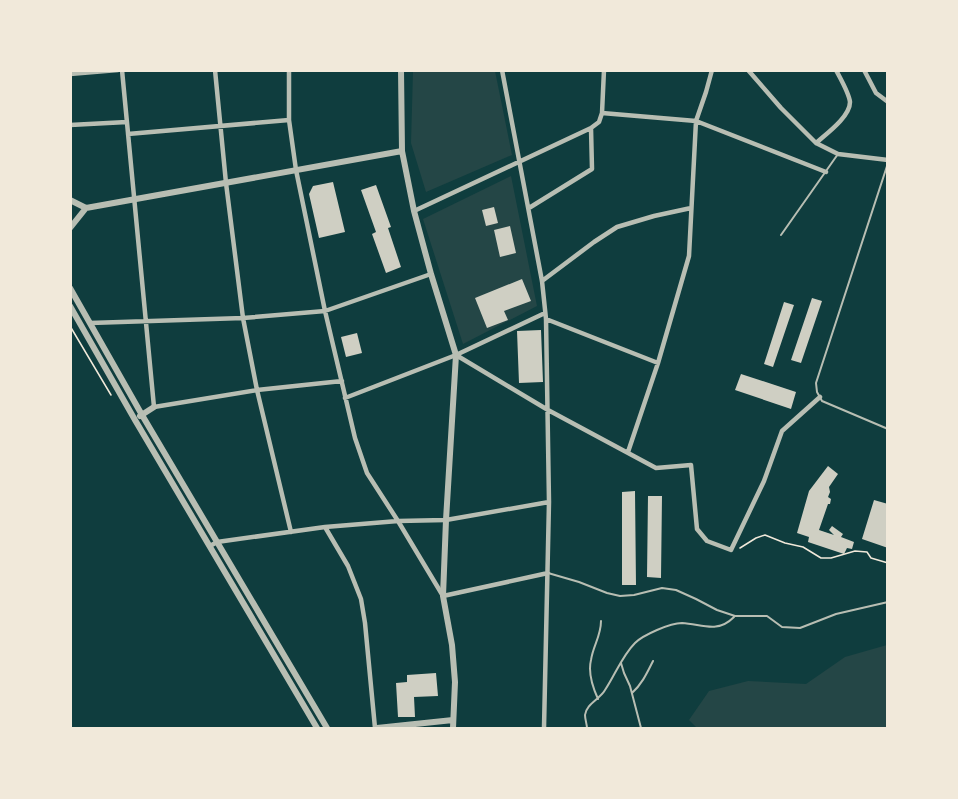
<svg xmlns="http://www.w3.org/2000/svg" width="958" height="799" font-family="'Asap Condensed',sans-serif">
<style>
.green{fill:#244646}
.building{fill:#cfcfc3}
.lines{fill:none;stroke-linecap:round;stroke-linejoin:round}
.path{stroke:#f1e9da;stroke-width:1.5}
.service{stroke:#b8beb3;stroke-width:2}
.minor{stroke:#b8beb3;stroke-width:4.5}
.tertiary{stroke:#b8beb3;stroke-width:6}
</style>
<rect width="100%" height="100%" fill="#0f3d3e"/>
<path class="green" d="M413,71H495L512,155L426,192L411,143Z
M511,176L537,306L463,344L423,219Z
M887,645V728H697L689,720L709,691L748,681L806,684L845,657Z"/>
<path class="building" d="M333,182L345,232L319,238L309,194L313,186Z
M376,185L391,227L388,228L401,267L386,273L372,234L376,232L361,190Z
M494,207L498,223L486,226L482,210Z
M510,226L516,253L500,257L494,230Z
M522,279L531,301L504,311L508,320L487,328L475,298Z
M812,298L822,301L801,363L791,360Z
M784,302L794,305L773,367L764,364Z
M541,330L543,382L519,383L517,331Z
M357,333L362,353L346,357L341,337Z
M741,374L796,392L791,409L735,390Z
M828,466L838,474L829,487L830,492L828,497L831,499L830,504H828L819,530L834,535L829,530L832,526L843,534L841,537L854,542L852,549L847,548L844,554L808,542L809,537L797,533L809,491Z
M635,491L636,585H622V492Z
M648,496H662L661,578L647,577Z
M874,500L888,504V548L862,539Z
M436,673L438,696L414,697L415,717H398L396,683L407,682V675Z"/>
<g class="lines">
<path class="path" d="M70,326L111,395
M740,548L756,538L765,535L785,543L803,547L821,558H831L855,551L867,552L871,558L888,563"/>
<path class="service" d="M888,163L816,383L817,392L822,401L888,429
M781,235L838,154
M548,573L579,582L607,593L620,596L634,595L662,588L676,590L696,599L717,610L735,616H767L782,627L800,628L836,614L888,602
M621,663L624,673L630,686L641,728
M632,693C642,684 647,673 653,661
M598,699C593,688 588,672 591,660C593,646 601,636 601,621
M587,728C587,725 585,719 585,715C586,704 600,699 605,690C615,675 622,656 635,643C643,635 670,623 682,623C702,624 717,634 734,617"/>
<path class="minor" d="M122,70L154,407L257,390L342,381
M215,70L226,183L243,318L257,390L291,532
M289,70V120L296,170L325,311L355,438L367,473L398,521L443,596L548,573
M502,70L542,281L546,319L549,502L544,728
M748,70L781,108L816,143L838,154L888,160
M864,70L876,93L888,102
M70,74L118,70
M602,113L696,121L826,172
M70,125L127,122
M128,134L289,120
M816,143C826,134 850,117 850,102C849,93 840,78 836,70
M529,208L592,169L591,128
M414,211L591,128L599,122L602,113L604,70
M542,281L594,242L617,227L654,216L691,208
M546,319L658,363
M90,323L243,318L325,311L431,274
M456,355L548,410L656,468L691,465L697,529L707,541L731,550L764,481L782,431L820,397
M345,398L456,355L545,313
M628,452L658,363L689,256L696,121L706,92L712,70
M325,527L348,566L361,599L365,623L375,728
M210,546L217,542L325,527L398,521L446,520L549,502"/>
<path class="tertiary" d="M401,70L402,151L414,211L431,274L456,355L446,520L443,596L452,645L455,682L453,728
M70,200L86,208
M70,228L86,208L402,151
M70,288L142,415L327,728
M70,306L135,420L317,728
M140,416L154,407
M377,728L453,720"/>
</g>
<rect width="958" height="799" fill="none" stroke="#f1e9da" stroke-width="144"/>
</svg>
